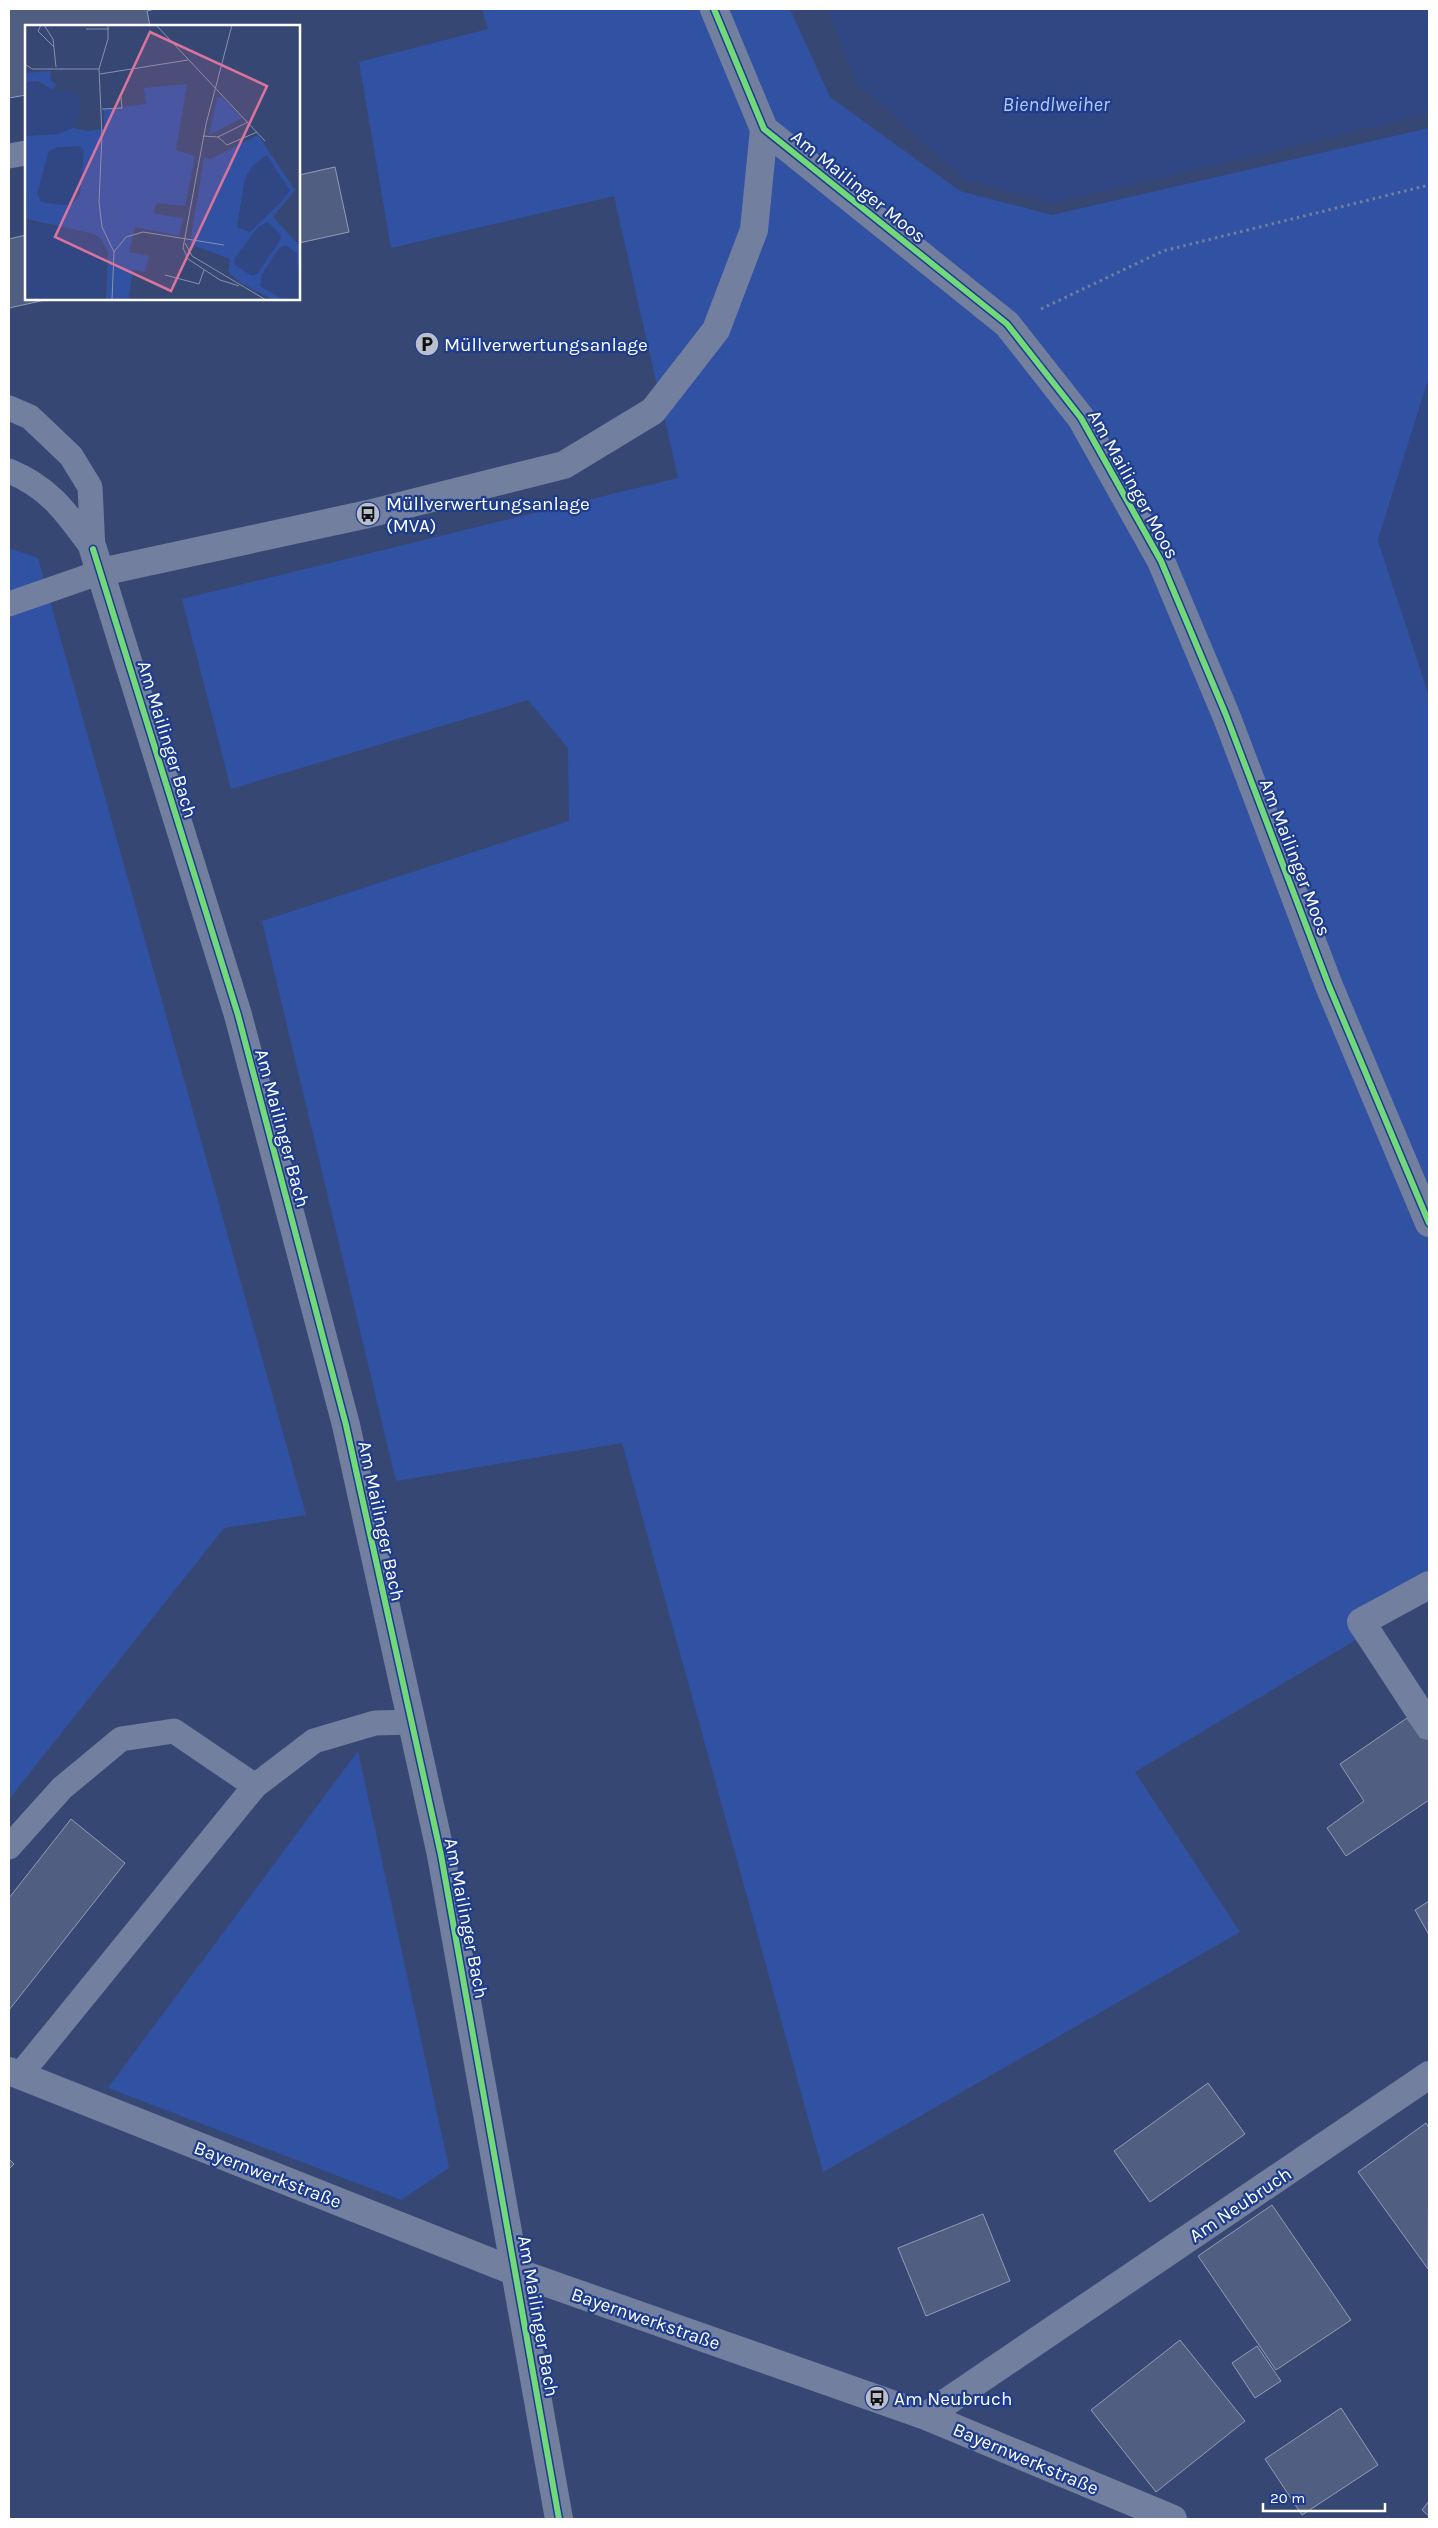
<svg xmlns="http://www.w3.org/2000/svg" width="1438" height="2528" font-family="Karla,sans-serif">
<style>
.green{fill:#3152a3}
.water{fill:#314783}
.building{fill:#505e82;stroke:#929cb5}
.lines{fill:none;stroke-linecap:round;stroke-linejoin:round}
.path{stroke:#727f9f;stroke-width:3;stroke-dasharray:2.5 4;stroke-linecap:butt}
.service{stroke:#727f9f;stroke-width:25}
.minor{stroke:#727f9f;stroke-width:28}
.cycleway-casing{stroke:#1d3c8d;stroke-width:9}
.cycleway{stroke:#71d979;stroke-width:6}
.labels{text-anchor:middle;stroke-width:4.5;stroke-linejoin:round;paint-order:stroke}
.street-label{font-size:19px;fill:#fff;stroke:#1d3c8d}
.poi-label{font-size:19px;fill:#fff;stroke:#1d3c8d;text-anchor:start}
.water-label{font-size:20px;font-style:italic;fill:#b6c8f4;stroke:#1d3c8d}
.inset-road{fill:none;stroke:#8691ac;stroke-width:1}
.view{fill:#da749d;fill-opacity:0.15;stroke:#da749d;stroke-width:2.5}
.inset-edge{fill:none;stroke:#fff;stroke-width:2.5}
</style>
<rect width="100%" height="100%" fill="#364774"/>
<path class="green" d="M482,9H790L830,97L960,191L1052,215L1429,128V377L1378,540L1429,696V1596L1135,1772L1240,1932L823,2172L622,1443L396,1481L262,921L569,821L568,748L528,700L231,789L182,599L678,478L614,196L391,248L359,62L488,29Z
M9,548L38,558L306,1515L224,1528L9,1799Z
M358,1751L449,2168L401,2200L108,2088Z"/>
<path class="water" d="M827,9H1429V114L1053,203L965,180L856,82Z
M1429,377V696L1378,540Z"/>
<path class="building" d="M9,9H155L147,11L150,26H26V95L9,98Z
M335,167L349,232L299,243V175Z
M26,235V299H50L9,308V239Z
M1407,1718L1421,1738L1429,1732V1800L1346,1856L1327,1828L1364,1801L1340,1764Z
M71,1819L125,1863L9,2010V1898Z
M1429,1901V1935L1415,1910Z
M1208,2083L1245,2134L1150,2202L1114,2151Z
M1426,2123L1429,2128L1428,2269L1358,2172Z
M9,2159L14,2164L9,2169Z
M1272,2205L1351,2320L1276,2370L1198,2256Z
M983,2214L1010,2281L926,2316L898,2248Z
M1180,2340L1245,2421L1156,2492L1091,2410Z
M1257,2346L1281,2381L1255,2398L1232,2363Z
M1341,2408L1378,2465L1302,2515L1265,2459Z
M1429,2501V2516L1422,2510Z"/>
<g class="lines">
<path class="path" d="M1041,309L1163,251L1429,185"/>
<path class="service" d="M9,156L26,153
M9,408L30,417L71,456L90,487L93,549
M9,471C51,488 68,515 93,549
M9,604L101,572
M9,1847L62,1788L121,1739L174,1731L255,1786
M19,2076L255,1786L314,1741L375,1723L412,1722"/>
<path class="minor" d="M714,9L764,129L1007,324L1081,418L1161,561L1226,715L1329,986L1429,1223
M93,549L238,1015L346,1425L441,1855L559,2519
M101,572L368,514L564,465L653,411L716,330L754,230L764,129
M1429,1585L1361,1622L1429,1726
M9,2071L516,2272L926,2416L1173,2519
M926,2416L1429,2075"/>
<g class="cycleway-casing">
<path id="cycleway" d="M714,9L764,129L1007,324L1081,418L1161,561L1226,715L1329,986L1429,1223
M93,549L238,1015L346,1425L441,1855L559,2519"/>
</g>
<use href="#cycleway" class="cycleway"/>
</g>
<defs>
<g id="parking-disc" transform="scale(1.25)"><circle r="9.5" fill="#b9bfce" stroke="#1d3c8d"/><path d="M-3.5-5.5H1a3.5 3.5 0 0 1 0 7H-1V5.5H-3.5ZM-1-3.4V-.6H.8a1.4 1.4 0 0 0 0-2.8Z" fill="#111"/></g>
<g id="bus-disc" transform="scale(1.25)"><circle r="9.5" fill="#b9bfce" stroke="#1d3c8d"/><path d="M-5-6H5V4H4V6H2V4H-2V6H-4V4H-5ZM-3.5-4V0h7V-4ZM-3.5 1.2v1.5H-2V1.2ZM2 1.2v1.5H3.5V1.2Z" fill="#111"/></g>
</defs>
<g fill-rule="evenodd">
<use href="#parking-disc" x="427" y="344"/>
<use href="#bus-disc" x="368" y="514"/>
<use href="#bus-disc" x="877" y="2398"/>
</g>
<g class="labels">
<g class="street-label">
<text transform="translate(859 186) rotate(39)" y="7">Am Mailinger Moos</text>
<text transform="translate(1134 484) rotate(61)" y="7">Am Mailinger Moos</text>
<text transform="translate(168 739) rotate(73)" y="7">Am Mailinger Bach</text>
<text transform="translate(1296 857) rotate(69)" y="7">Am Mailinger Moos</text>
<text transform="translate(283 1128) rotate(75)" y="7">Am Mailinger Bach</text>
<text transform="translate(382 1521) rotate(78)" y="7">Am Mailinger Bach</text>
<text transform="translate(467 1918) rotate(79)" y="7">Am Mailinger Bach</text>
<text transform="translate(268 2174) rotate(21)" y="7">Bayernwerkstraße</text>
<text transform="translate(1240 2204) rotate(-34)" y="7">Am Neubruch</text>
<text transform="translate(539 2316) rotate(80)" y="7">Am Mailinger Bach</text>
<text transform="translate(646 2318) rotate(19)" y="7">Bayernwerkstraße</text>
<text transform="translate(1026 2458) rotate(23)" y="7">Bayernwerkstraße</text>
</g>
<g class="poi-label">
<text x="444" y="351">Müllverwertungsanlage</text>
<text x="386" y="510">Müllverwertungsanlage<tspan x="386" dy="22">(MVA)</tspan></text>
<text x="894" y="2405">Am Neubruch</text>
</g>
<g class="water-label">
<text x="1056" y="111">Biendlweiher</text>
</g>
</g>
<g transform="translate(25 25)">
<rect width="275" height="275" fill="#364774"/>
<path d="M26,46L25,55L31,59L28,65L13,56L0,58V48ZM162,59L151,125L170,131L160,181L132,178L129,184L130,189L158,193L154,211L110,202L104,227L124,231L120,247L108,245L104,272L107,275H81L83,227L76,214L69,209L2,194L0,111L32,109L48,103L63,106L79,104V84L121,79L119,63ZM197,72L217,93L184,110L192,73ZM233,110L270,165L248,192L275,221V245L271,235L235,261L260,275H249L216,258L203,247L205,234L165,219L179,132L186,134ZM222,148L259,174L225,207L212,202ZM243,197L255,215L232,249L233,202Z" fill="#3152a3" fill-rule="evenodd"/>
<path d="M5,56L28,65L51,67L56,76L53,97L48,103L32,109L0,111V58ZM54,121L59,125L55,170L45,181L16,177L12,169L24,126L33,122ZM242,130L265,166L225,207L212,202L219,159L227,141ZM0,196L69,210L75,215L80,227L77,275H0ZM243,197L256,210L255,215L232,249L227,251L210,240L209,234L233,202ZM260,220L272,228L275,275H260L235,261L237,249L254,223Z" fill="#314783"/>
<path class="inset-road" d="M16,0L13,6L29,22M19,0L28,14L31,42M83,0V14L74,44L77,110L74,177L77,202L89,227L87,275M131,0L240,116M207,0L181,99L158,223L163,234L195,255L214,261M61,4H84M0,39L7,44H74M75,49L163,35M77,84L97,83L96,72M178,111L193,112L223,97M193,112L202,120L232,107M160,218L167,231L241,275M89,227L101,212L118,207L199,220M140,250L174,259L179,245"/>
<path class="view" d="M125,7L242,61L146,266L30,212Z"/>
<rect width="275" height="275" class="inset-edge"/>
</g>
<rect width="1438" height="2528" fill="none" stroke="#ffffff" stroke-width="20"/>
<path d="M1263 2503v8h122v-8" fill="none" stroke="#ffffff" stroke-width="2.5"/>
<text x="1270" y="2503" font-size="15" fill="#ffffff" stroke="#1d3c8d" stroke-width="4" paint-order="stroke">20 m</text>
</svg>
